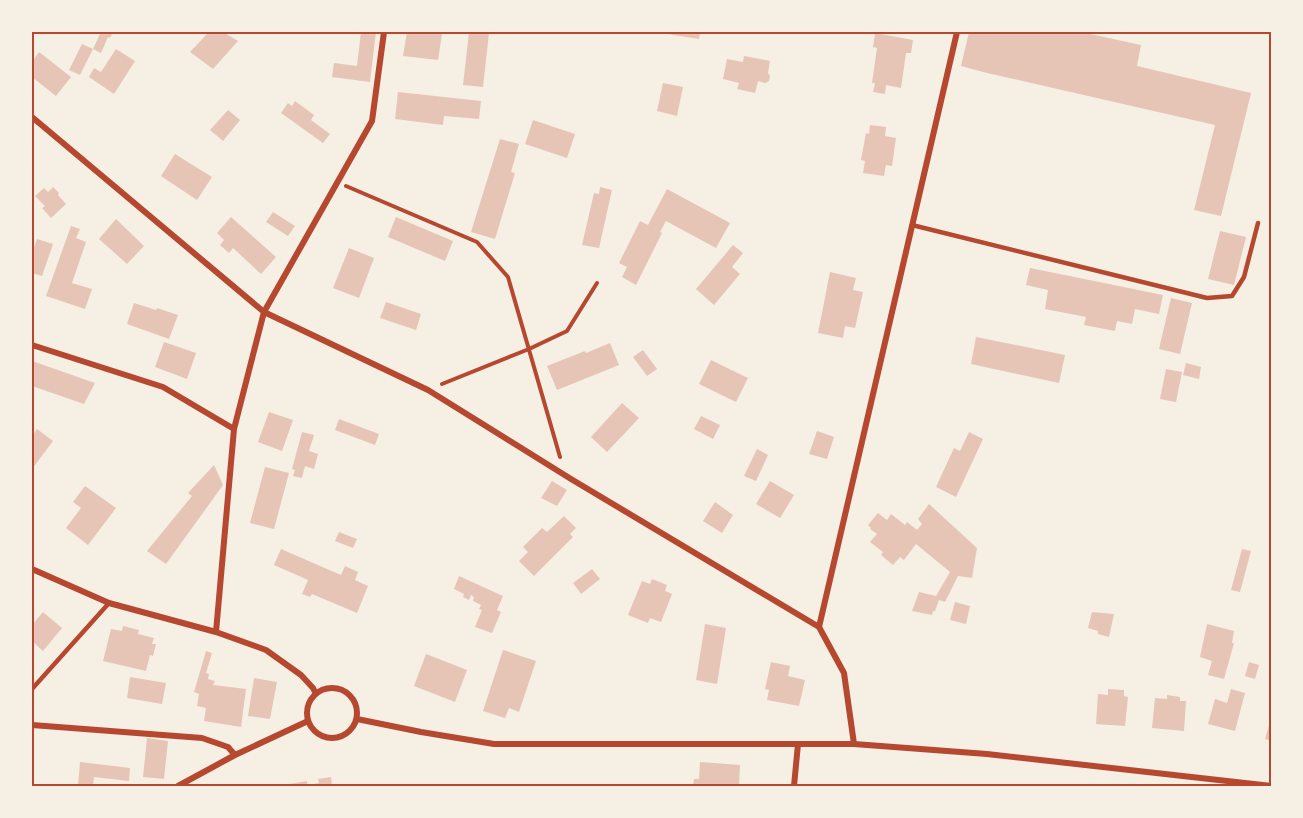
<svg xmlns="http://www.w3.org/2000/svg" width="1303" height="818" font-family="'Libre Baskerville',serif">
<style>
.building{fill:#e6c5b7}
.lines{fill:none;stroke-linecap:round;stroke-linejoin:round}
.path{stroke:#b5482f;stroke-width:4}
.service{stroke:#b5482f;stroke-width:4.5}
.minor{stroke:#b5482f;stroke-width:6}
.neatline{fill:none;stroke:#b5482f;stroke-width:2}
</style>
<rect width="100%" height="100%" fill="#f6efe4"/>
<path class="building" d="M101,32H113L110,38L108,37L101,53L93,49Z
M209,32H223L238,41L213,69L190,52Z
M361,32H376L370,82L332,77L334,63L357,66Z
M407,32H427L442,34L438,60L403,56Z
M469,32L489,33L483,87L463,85Z
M667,32H700L699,39L667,34Z
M969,32H1081L1141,45L1137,66L1251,93L1221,216L1194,210L1215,125L983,72L961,66Z
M875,33L913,40L911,53H906L901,88L886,85L885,94L873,92L875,83H872L877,48L873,47Z
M82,44L93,49L80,75L69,70Z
M116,49L135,61L114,94L89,77L94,68L101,72Z
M39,52L71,77L56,96L32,77V62Z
M744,56L770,61L768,73L770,76L769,81L765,83L758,81L755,93L737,89L739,83L723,79L727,59L743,62Z
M663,83L683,87L677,116L657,111Z
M398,92L481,101L479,119L444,116L443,125L395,119Z
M295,101L314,115L311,120L330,134L323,143L281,113L288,103L292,106Z
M228,110L240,120L223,141L210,130Z
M533,120L575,134L567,158L525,144Z
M870,125L886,127L885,136L896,138L892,166L886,165L884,176L863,173L865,161L861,160L866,133L869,134Z
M500,139L519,144L511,172L515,173L495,239L471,232Z
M175,154L212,177L197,200L161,176Z
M53,187L59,193L58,195L66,204L51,218L42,208L45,206L35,196L44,188L48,192Z
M600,187L612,190L599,248L582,245L594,193L599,194Z
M667,189L730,223L716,248L666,221L660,232L662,233L636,285L622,277L627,267L619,263L640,221L648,225Z
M273,212L295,226L288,236L266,222Z
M231,217L276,257L261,274L233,248L229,253L220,245L224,240L217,233Z
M396,217L453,241L445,261L388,237Z
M116,219L144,246L127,264L99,239Z
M71,226L80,229L76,238L86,242L72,283L92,289L85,309L46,296Z
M1220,231L1246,237L1234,285L1208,279Z
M37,239L53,244L42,276L32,273V253Z
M733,245L743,253L732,267L740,274L714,305L696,289Z
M349,248L374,258L359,298L333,288Z
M1030,268L1163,295L1159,314L1135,309L1132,324L1117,321L1115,331L1084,325L1086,317L1045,309L1048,290L1026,285Z
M830,272L856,278L853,290L863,292L855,328L845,326L843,338L818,333Z
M1171,298L1192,303L1180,354L1159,349Z
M386,302L421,314L416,330L380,318Z
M134,303L156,310L157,308L178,315L169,339L127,324Z
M976,337L1065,355L1059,383L971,364Z
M164,342L196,353L187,379L155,367Z
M610,343L619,365L557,390L547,366L585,351L586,353Z
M643,350L657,369L647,376L633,357Z
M711,360L748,378L736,402L699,384Z
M32,361L95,383L84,404L32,386Z
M1186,363L1201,367L1199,379L1183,375Z
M1166,369L1182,372L1176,402L1160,399Z
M622,403L639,418L607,452L591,437Z
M269,412L293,420L282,451L258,442Z
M701,416L720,425L713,439L694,429Z
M339,419L379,434L375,445L335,430Z
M37,429L53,441L32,469V436Z
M817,431L834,437L827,459L809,454Z
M302,432L314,435L309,451L318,454L314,469L305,466L302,478L293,476L295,470L292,469Z
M969,432L983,439L956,497L936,487L954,448L960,451Z
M757,449L768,455L756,481L744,476Z
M214,465L223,485L166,564L147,551L192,496L188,493Z
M265,467L289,473L274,529L250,523Z
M552,481L567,490L557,506L541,498Z
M770,481L794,495L780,518L756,504Z
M85,486L116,508L88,545L66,528L81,508L73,502Z
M715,502L733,515L722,533L703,521Z
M929,504L977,548L972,578L958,576L945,602L939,600L935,611H933L932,615L912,611L919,592L936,596L950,572L916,544L904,560L900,557L893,565L881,555L883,552L870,542L877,534L870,529L871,528L868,525L878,513L887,520L891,514L905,525L907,522L917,530L922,524L918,519Z
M564,516L576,528L570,534L573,537L534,576L519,561L528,552L523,547L542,528L547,532Z
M339,532L357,539L353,548L335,541Z
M281,549L341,575L345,566L358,572L355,580L368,586L357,613L312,594L310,597L302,594L308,580L274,565Z
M1242,549L1251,551L1240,592L1231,590Z
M592,569L600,579L581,594L573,583Z
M459,576L503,596L497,610L501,612L492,633L475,627L482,610L479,609L481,605L473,601L474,597L471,595L469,600L463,597L464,594L454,589Z
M652,579L667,585L665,591L672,594L661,622L650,618L648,623L628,615L642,581L650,584Z
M955,602L970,606L966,624L950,620Z
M43,612L62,628L43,651L32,641V625Z
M1092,612L1114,614L1109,637L1098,634V631L1088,628Z
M705,624L726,628L717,684L696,680Z
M1207,624L1234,631L1232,643H1234L1224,679L1208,675L1212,661L1200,657Z
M123,626L139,630L138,634L154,638L152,644H156L153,656L150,655L146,671L103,661L111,629L122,631Z
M503,650L536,661L519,712L509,708L505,718L483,711Z
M206,651L212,653L206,673L209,674L208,679L215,681L213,685L246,689L241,727L204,721L206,708L197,706L199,694L194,692Z
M426,654L467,670L455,702L414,686Z
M771,662L790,666L788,676L805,680L799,706L767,700L769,690L765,689Z
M1249,662L1259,665L1255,679L1245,676Z
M130,677L166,683L162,704L127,698Z
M254,678L277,682L270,719L248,716Z
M1108,689L1124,690V696L1128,697L1125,726L1096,724L1098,694L1108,695Z
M1231,689L1245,693L1235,731L1208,724L1215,699L1227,703Z
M1167,695L1180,697V701H1186L1184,731L1152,728L1155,698L1167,699Z
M1271,719H1272V741L1265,739Z
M147,738L168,741L164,779L143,777Z
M80,762L130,768L129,781L94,777L93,786H78Z
M700,762L740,765L739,786H693L694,779H699Z
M331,777L332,786H290V784L307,781V785L319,783L318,779Z"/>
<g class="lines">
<path class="path" d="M346,186L477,242L508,277L560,457
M442,384L529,349L567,331L597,283"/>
<path class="service" d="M912,225L1207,298L1232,296L1244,277L1258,223
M32,689L109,603"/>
<path class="minor" d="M32,117L264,312L428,390L571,479L819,627L844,673L854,744
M32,345L163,387L234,429
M32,569L109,603L216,632L266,650L301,675L313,688L316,694
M819,627L957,32
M216,632L234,429L264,312L372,121L384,32
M307 713a25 25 0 1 1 50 0a25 25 0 1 1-50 0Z
M357,719L421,732L494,744H854L987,754L1272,786
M32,725L202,738L228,747L235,755
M178,786L235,755L308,721
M794,786L798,744"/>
</g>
<rect width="1303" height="818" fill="none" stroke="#f6efe4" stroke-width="66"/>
<rect x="33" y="33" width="1237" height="752" class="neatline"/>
</svg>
